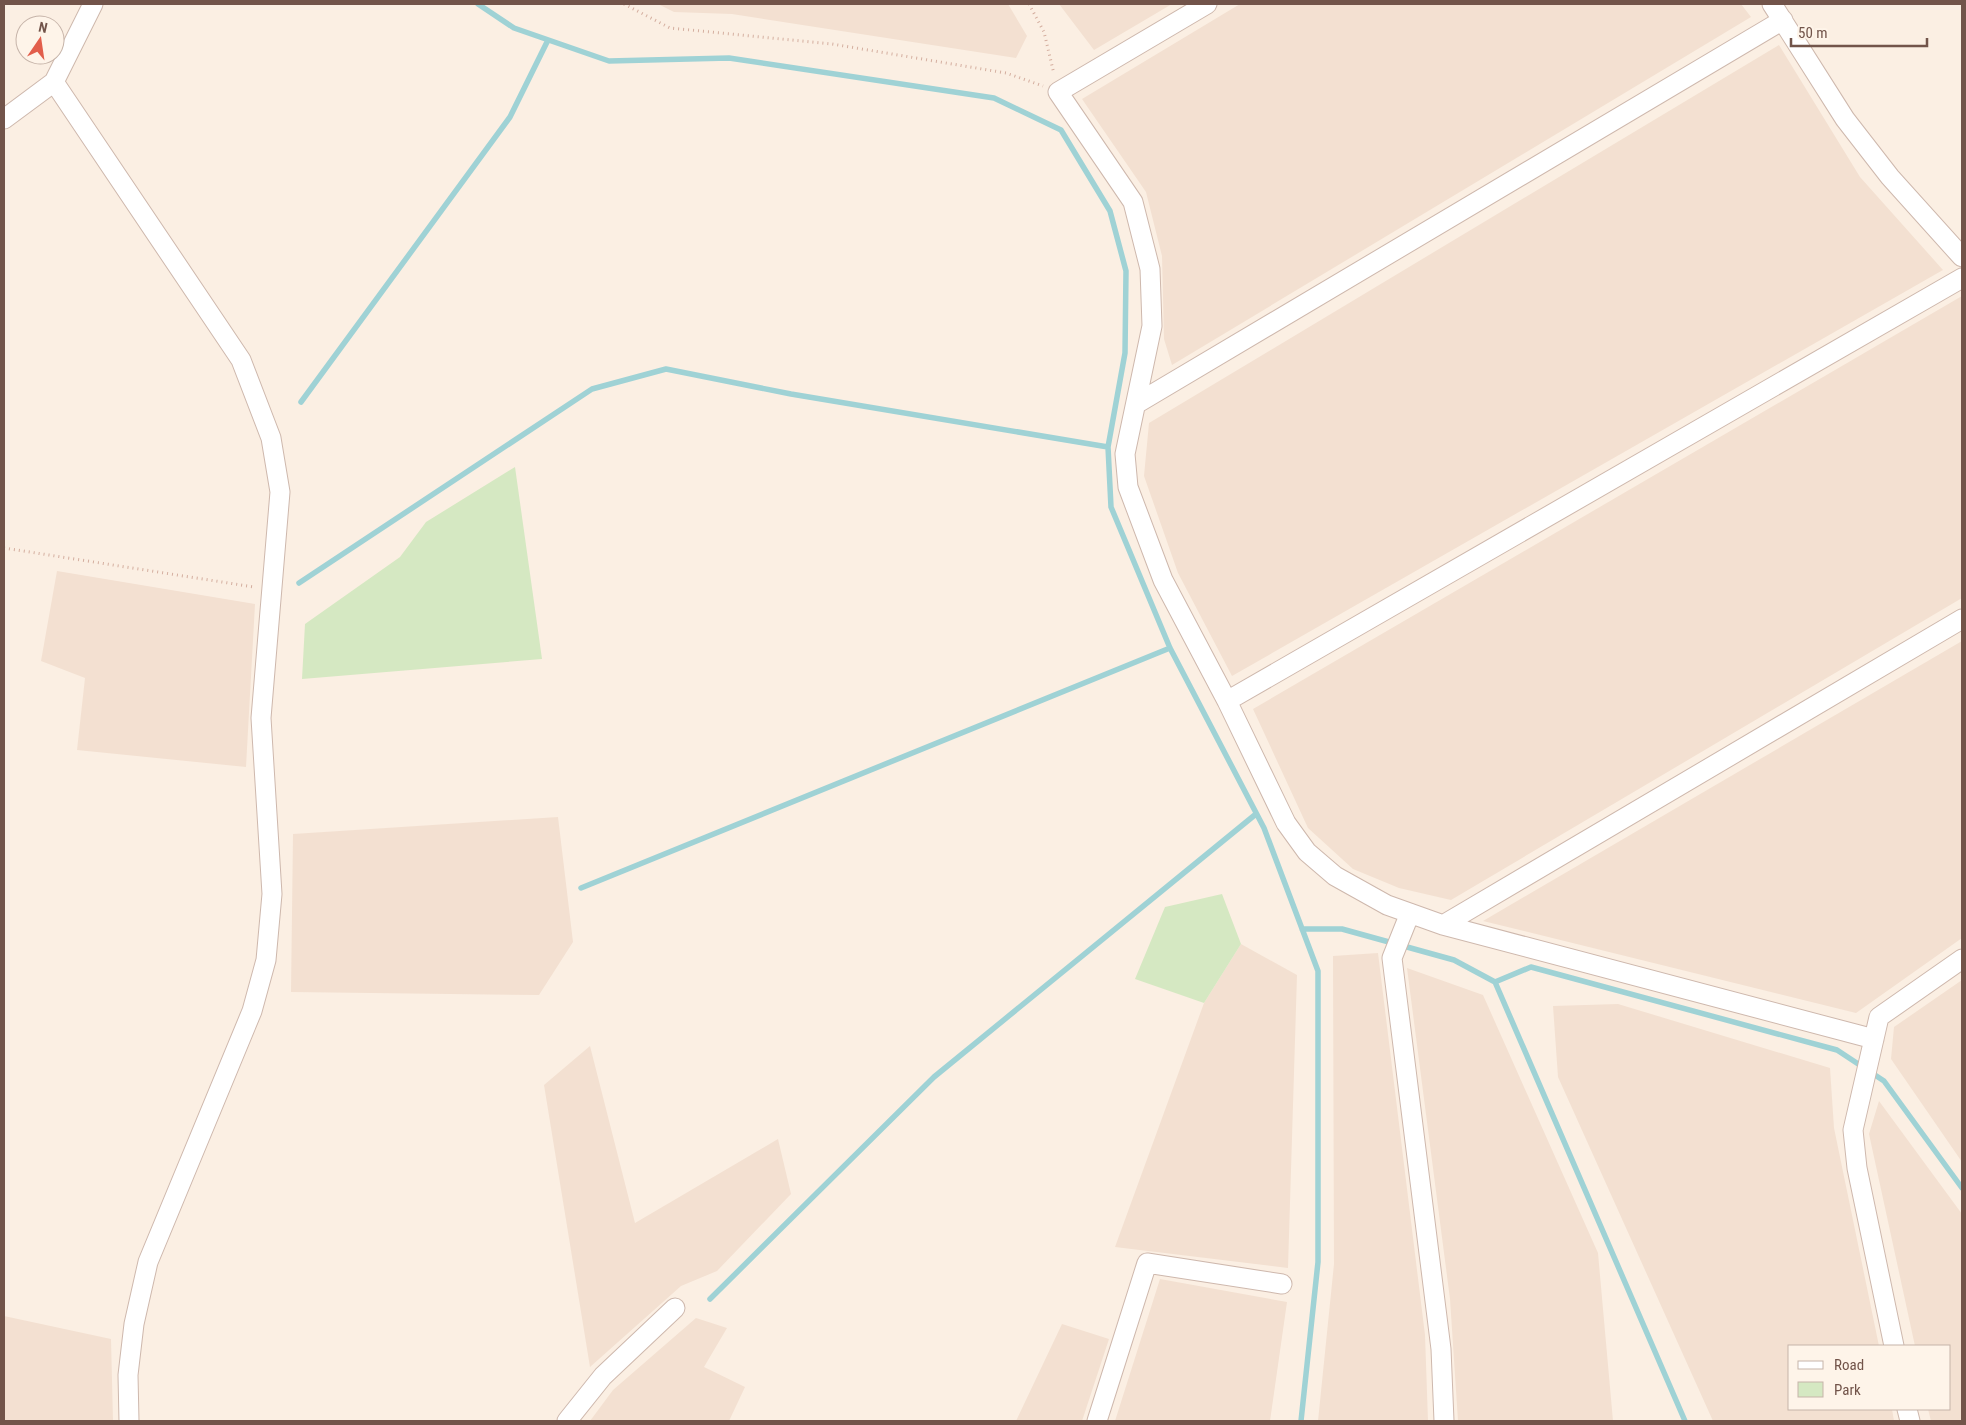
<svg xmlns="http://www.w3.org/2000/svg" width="1966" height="1425" font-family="'Roboto Condensed',sans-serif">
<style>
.residential{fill:#f3e0d1}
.green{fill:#d5e8c2}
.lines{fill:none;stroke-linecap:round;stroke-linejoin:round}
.stream{stroke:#9fd2d5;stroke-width:5.5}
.street-casing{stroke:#ceb8ad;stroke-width:21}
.path{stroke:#d4ae9f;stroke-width:3;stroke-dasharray:1 4;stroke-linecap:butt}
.street{stroke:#fff;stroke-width:19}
</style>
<rect width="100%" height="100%" fill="#fbefe3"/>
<path class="residential" d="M658,4H1008L1027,36L1016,58L732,14L674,12Z
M1059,4H1172L1094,50Z
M1240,4H1741L1751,17L1172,365L1164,339L1162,256L1146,192L1082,99Z
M1779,45L1860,177L1943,270L1232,676L1178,573L1144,476L1149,423Z
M1962,296V598L1451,900L1399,888L1353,869L1308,828L1253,709Z
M57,571L255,604L246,767L77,750L85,678L41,661Z
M1962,641V938L1856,1013L1483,921Z
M558,817L573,942L539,995L291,992L293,834Z
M1241,944L1297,975L1288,1268L1115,1247L1204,1003Z
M1378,953L1425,1335L1428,1421H1318L1334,1264L1333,956Z
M1407,968L1483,995L1598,1253L1613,1421H1458L1450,1299Z
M1962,980V1162L1891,1059L1894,1027Z
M1618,1004L1830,1068L1834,1128L1879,1346H1790V1409H1892L1894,1421H1713L1558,1077L1553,1006Z
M590,1046L635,1223L778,1139L791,1194L717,1271L681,1286L590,1367L544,1085Z
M1879,1101L1962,1214V1421H1931L1928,1409H1950V1346H1915L1869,1134Z
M1160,1279L1287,1302L1270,1421H1115Z
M4,1316L111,1339L113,1421H4Z
M696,1318L727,1328L704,1367L745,1387L729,1421H590L613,1390Z
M1062,1324L1109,1339L1082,1421H1016Z"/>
<path class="green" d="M515,467L542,659L302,679L305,624L400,557L426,522Z
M1222,894L1241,944L1204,1003L1135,979L1165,907Z"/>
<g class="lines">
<path class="stream" d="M478,4L514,28L609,61L729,58L994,98L1061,130L1110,211L1126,271L1125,353L1108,447L1111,507L1170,648L1264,828L1318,971V1262L1301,1421
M301,402L510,117L548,40
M299,583L592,389L666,369L791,394L1108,447
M581,888L1170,648
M1302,929H1342L1454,960L1495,982L1685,1421
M1495,982L1531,967L1837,1050L1884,1081L1962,1188
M710,1299L934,1077L1256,814"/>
<g class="street-casing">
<path id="street" d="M1207,4L1058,92L1133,202L1150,269L1152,326L1125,454L1128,487L1163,580L1227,701L1286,823L1307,852L1335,876L1387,905L1443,925L1874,1039
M1772,4L1845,119L1890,177L1962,257
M54,82L241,360L271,438L280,492L261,718L272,894L266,960L252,1011L148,1262L134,1324L128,1375L129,1421
M4,119L54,82L93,4
M1136,404L1783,20
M1227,701L1962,278
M1410,913L1392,958L1441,1349L1444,1421
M1443,925L1962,619
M1894,1346L1857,1168L1853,1130L1879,1017L1962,959
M1907,1409L1910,1421
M567,1421L603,1376L675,1308
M1097,1421L1147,1263L1282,1284"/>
</g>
<path class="path" d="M624,4L670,28L832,44L1006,73L1043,86
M1029,4L1044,32L1054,74
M4,548L254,587"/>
<use href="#street" class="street"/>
</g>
<rect width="1966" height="1425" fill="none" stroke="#72544a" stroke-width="10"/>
<rect x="1788" y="1345" width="162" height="65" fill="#fef4e9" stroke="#c6b4a9"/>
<rect x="1798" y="1361" width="25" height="8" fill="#ffffff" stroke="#c6b4a9"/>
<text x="1834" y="1370" font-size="15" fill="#72544a">Road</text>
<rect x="1798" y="1382" width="25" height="15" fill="#d5e8c2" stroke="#c6b4a9"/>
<text x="1834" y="1395" font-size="15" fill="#72544a">Park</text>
<g transform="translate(40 40) rotate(13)"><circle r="24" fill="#fef4e9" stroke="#c6b4a9"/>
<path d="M0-4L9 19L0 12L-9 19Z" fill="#e25e4b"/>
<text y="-8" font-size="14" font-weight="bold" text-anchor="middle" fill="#72544a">N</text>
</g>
<path d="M1791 38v8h136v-8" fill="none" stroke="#72544a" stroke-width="2.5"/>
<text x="1798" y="38" font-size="15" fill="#72544a" stroke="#fef4e9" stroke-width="4" paint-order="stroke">50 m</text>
</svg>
